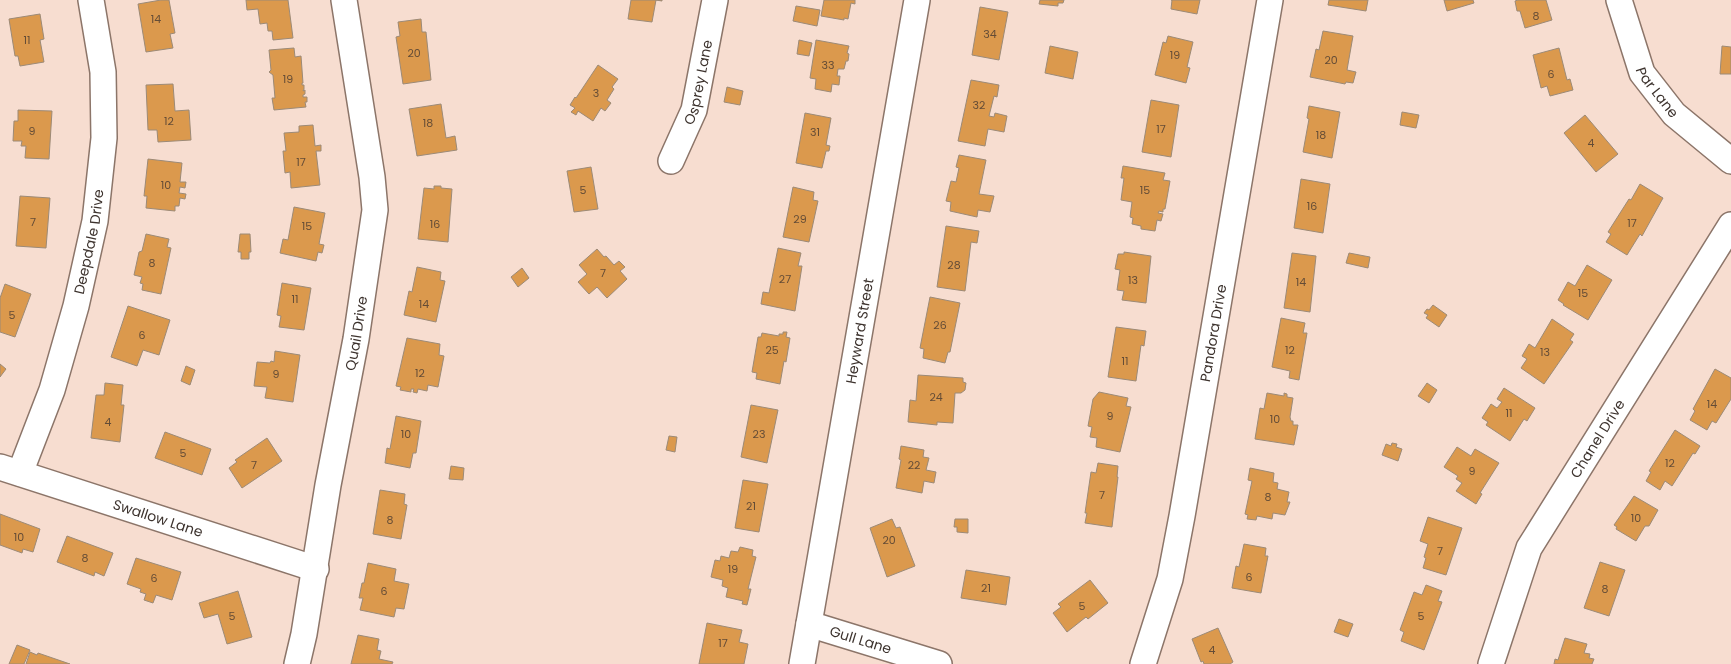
<svg xmlns="http://www.w3.org/2000/svg" width="1731" height="664" font-family="Poppins,sans-serif">
<style>
.building{fill:#db994d;stroke:#9c8a77}
.lines{fill:none;stroke-linecap:round;stroke-linejoin:round}
.minor-casing{stroke:#8c7569;stroke-width:28}
.minor{stroke:#fff;stroke-width:25}
.labels{text-anchor:middle;stroke-width:4;stroke-linejoin:round;paint-order:stroke}
.number-label{font-size:11px;fill:#644c36}
.street-label{font-size:14px;fill:#3d332e;stroke:#f7ddd0}
</style>
<rect width="100%" height="100%" fill="#f7ddd0"/>
<path class="building" d="M161,0H169L175,33L170,34L173,48L146,52L138,4Z
M246,0H288L293,38L273,40L272,31H268L267,23L260,24L258,9L247,10Z
M631,0H662V1L656,0L652,22L628,19Z
M824,0H855V4L851,3L848,19L844,18V20L821,16Z
M1040,0H1064L1063,3H1058V6L1039,4Z
M1171,0H1200L1197,14L1171,9L1172,0Z
M1329,0H1368L1366,11L1328,5Z
M1444,0H1473L1474,3L1447,11Z
M1518,0H1546L1552,20L1525,28L1520,11H1517L1515,1Z
M796,6L820,10L817,26L793,21Z
M980,7L1008,12L999,60L972,55Z
M40,14L44,39L40,40L44,62L20,66L18,56H15L9,19Z
M421,19L422,32H426L431,80L403,84L396,37L400,36L398,22Z
M1323,31L1353,36L1347,70L1356,72L1353,83L1346,82L1345,84L1310,77L1316,49L1319,50Z
M1168,36L1193,42L1187,67L1190,68L1186,83L1155,75L1163,42L1166,43Z
M799,40L812,43L809,56L797,54Z
M816,40L849,46L847,53L849,54L848,61H846L844,69H838L837,76H840L839,85L832,84L831,92L815,89L816,79L810,78Z
M1050,46L1078,52L1073,79L1045,73Z
M1722,46L1731,47V74H1720Z
M294,48L295,57L301,56L303,83H302V85H304V89L303,91L305,90V94L303,95V97H307V102H305L306,107L274,110L272,98H275L273,75L269,72L271,70L269,50Z
M1559,48L1567,80L1570,79L1573,90L1550,96L1547,86L1541,88L1533,55Z
M598,65L618,79L612,87L614,89L607,100L611,103L605,111L601,108L593,121L578,111L576,115L571,112L575,108L570,105L575,97L576,98Z
M971,80L999,85L997,97L994,96L989,116L994,117L995,113L1007,116L1004,132L988,129L985,146L958,141Z
M173,84L175,111L189,110L191,140L158,142L157,130H148L146,85Z
M727,87L743,91L740,105L724,102Z
M1151,100L1179,105L1171,157L1142,152Z
M441,104L446,138L455,136L457,150L417,156L409,109Z
M1309,106L1340,112L1332,158L1303,152L1309,119L1307,118Z
M18,110L52,111L49,159L25,158L26,146H21L22,141H13L14,121H18Z
M1402,112L1419,115L1416,128L1400,125Z
M805,113L831,118L826,145L830,146L829,151H826L822,168L796,163Z
M1585,115L1618,154L1596,172L1564,133Z
M313,125L315,146L321,145V151H316L320,185L291,188L290,172L285,173L283,151H286L284,133L299,132V126Z
M959,155L986,160L979,194L994,196L990,212L978,210L977,217L950,211L951,202L946,201L951,181L956,182L959,168L956,167Z
M148,159L182,163L180,182H186L185,188L180,187L179,193L186,194L185,199L180,198L179,206H175V211L146,208L147,196H144Z
M1123,166L1165,173L1163,180L1170,181L1165,209H1163V212L1159,211L1158,213L1163,214L1161,221L1157,220L1155,231L1141,229V226L1132,224L1133,218L1130,217L1132,202L1121,200L1124,178H1121Z
M591,167L598,209L574,212L567,171Z
M1301,179L1330,184L1323,233L1294,228Z
M1640,184L1663,198L1642,236L1640,234L1627,255L1606,242L1611,234L1608,232L1629,199L1631,200Z
M434,186H441V188L452,189L448,242L418,239L424,188L434,189Z
M793,187L814,192L813,200L818,201L809,242L783,237Z
M20,196L50,198L46,248L16,246Z
M294,207L325,213L319,244L324,245L322,253L318,252L316,261L280,253L283,239L288,240Z
M946,226L979,231L977,243L971,242L965,291L937,287Z
M146,234L169,239L167,247L171,248L161,294L142,290L143,284L140,283L142,277L134,275L139,252L142,251Z
M240,234H250L251,252H249V259H241V252H238Z
M778,248L801,253L798,266H802L795,311L761,304L763,292L769,293Z
M597,249L604,257L606,256L614,265L619,261L625,267L620,271L627,279L607,298L597,287L589,294L578,282L587,274L579,265Z
M1124,252L1151,256L1146,303L1122,300L1124,291L1117,290L1120,270L1115,269L1118,254H1124Z
M1292,253L1316,256L1310,312L1284,308Z
M1349,253L1370,257L1368,268L1346,263Z
M1587,265L1612,280L1588,320L1563,305L1564,304L1558,300L1568,282L1575,286Z
M417,267L441,272L440,280L445,281L436,322L404,315L409,291L412,292Z
M522,268L529,278L518,287L511,277Z
M282,283L311,288L304,330L279,327L281,316L277,315Z
M5,284L31,294L15,337L0,332V298Z
M930,297L960,303L950,352H948L945,363L923,358L924,349L920,348Z
M1433,305L1447,315L1439,327L1426,318L1428,315L1424,313L1427,309L1429,310Z
M128,306L170,320L159,355L143,350L137,366L111,357Z
M1281,318L1305,323L1303,333H1307L1299,380L1289,378L1290,371L1272,367Z
M1552,319L1574,334L1570,340L1573,342L1544,384L1521,368L1527,359L1522,356L1529,344L1535,348Z
M1116,327L1146,331L1144,346L1141,345L1136,381L1108,377Z
M783,332H787L786,337L790,338L786,362L784,361L780,384L756,379L757,373L752,372L758,337H761L762,333L779,336V334H783Z
M407,338L440,344L439,355L444,356L438,387L428,385L427,391L418,389L417,393L413,392L414,389H411V392L400,390L401,387L396,386Z
M275,351L300,355L293,402L265,398L267,387L254,386L257,362L270,363L271,361L274,362Z
M0,364L6,369L0,377Z
M186,366L195,370L190,385L181,381Z
M1715,369L1731,378V399L1716,423L1712,421L1707,430L1690,420L1695,411L1693,409Z
M918,375L963,378V382L966,383L965,390L961,393H955L953,423L937,422V425L908,422L910,400L916,401Z
M105,383L123,385L121,405H124L120,442L91,438L96,395H104Z
M1427,383L1437,390L1429,403L1418,396Z
M1504,388L1535,408L1527,421L1524,419L1510,441L1486,425L1488,422L1482,418L1491,404L1497,408L1502,402L1497,399Z
M1099,392L1128,398L1126,406L1131,407L1120,452L1096,447L1097,438L1090,437L1092,427L1088,426L1093,399Z
M1267,393L1284,396V393L1287,394V397L1293,398L1290,417L1291,421H1293V425H1298L1294,445L1255,439L1260,408L1264,409Z
M751,405L778,410L767,463L741,457Z
M396,416L421,421L416,453H413L410,468L385,463L387,448L390,449Z
M1675,430L1700,446L1695,454L1693,453L1672,486L1665,481L1660,490L1646,481L1651,472L1649,471Z
M165,432L211,449L202,475L155,458Z
M669,436L677,437L675,452L666,450Z
M267,438L282,461L242,488L229,468L237,462L235,460Z
M1392,443L1397,444L1396,447L1402,449L1398,461L1382,455L1386,444L1391,446Z
M901,446L924,450L923,457L929,458L926,470L936,472L934,483L924,481L922,493L896,488L901,460L899,459Z
M1457,447L1471,456L1475,449L1499,463L1480,493L1482,494L1476,504L1456,491L1462,483L1456,479L1458,476L1444,467Z
M1098,463L1118,466L1117,477H1118L1112,527L1085,523L1087,513H1085L1091,472L1096,473Z
M451,466L464,468L463,480L449,479Z
M1250,468L1274,473L1273,482L1278,483L1277,489L1289,492L1287,502H1290L1285,515L1273,513L1272,519L1257,516L1256,520L1247,519L1248,515L1245,514L1252,481L1248,480Z
M743,480L768,484L759,532L735,528Z
M380,490L405,494L404,504L407,505L401,539L373,534Z
M1634,496L1658,510L1649,526H1645L1636,541L1616,529L1617,527L1614,525Z
M0,514L40,529L33,552L23,549L22,553L0,545Z
M1428,517L1462,528L1446,575L1423,568L1426,558L1424,557L1428,544L1420,541Z
M892,519L896,528L900,527L915,566L887,577L870,528Z
M955,519H968V533L957,532V527H954Z
M67,536L113,553L104,576L95,572L94,576L57,562Z
M1244,544L1266,548L1265,556H1268L1261,593L1232,588L1236,566L1239,567Z
M740,547L753,550L752,556L756,557L748,589H751L747,605L742,604L743,601L726,597L728,588L722,586L723,580L711,577L715,560L720,561L721,556L729,558L731,551L738,552Z
M136,558L181,572L172,600L156,595L153,603L144,600L146,594L140,592L141,589L127,584Z
M1600,562L1625,570L1609,616L1584,608Z
M368,563L396,569L394,581L409,584L404,609L396,608L394,617L360,610L363,598H359L362,583H364Z
M966,570L1010,577L1006,605L961,598Z
M1090,580L1108,603L1088,619L1086,617L1067,632L1053,613L1061,607L1058,604Z
M1426,585L1442,591L1438,601L1442,602L1424,650L1401,641L1404,632L1400,630L1414,592L1422,595Z
M238,591L252,637L227,644L218,614L204,618L199,603Z
M1339,619L1353,624L1348,637L1334,632Z
M707,623L742,630L739,642L748,644L744,664H699Z
M1218,628L1233,662L1230,664H1204L1203,661L1201,662L1192,639Z
M358,635L379,639L377,650L381,651L379,659L393,662L392,664H351Z
M1565,638L1587,644L1584,653L1590,654L1589,658L1594,659L1592,664H1554L1555,659L1558,660Z
M17,645L30,650L24,664H9Z
M30,652L37,655L38,653L70,664H26Z"/>
<g class="lines">
<g class="minor-casing">
<g id="minor">
<path id="s1" d="M1619,0L1642,73L1674,114L1731,161"/>
<path id="s2" d="M671,161L694,110L715,0"/>
<path id="s3" d="M0,467L316,569"/>
<path id="s4" d="M20,473L52,390L76,306L95,221L104,138L103,72L91,0"/>
<path id="s5" d="M809,624L939,664"/>
<path id="s6" d="M297,664L304,634L328,485L356,339L375,210L372,177L344,0"/>
<path id="s7" d="M802,664L917,0"/>
<path id="s8" d="M1143,664L1170,579L1182,516L1270,0"/>
<path id="s9" d="M1491,664L1529,548L1731,225"/>
</g>
</g>
<use href="#minor" class="minor"/>
</g>
<g class="labels">
<g class="number-label">
<text x="1536" y="20">8</text>
<text x="156" y="23">14</text>
<text x="990" y="38">34</text>
<text x="27" y="44">11</text>
<text x="414" y="57">20</text>
<text x="1175" y="59">19</text>
<text x="1331" y="64">20</text>
<text x="828" y="69">33</text>
<text x="1551" y="78">6</text>
<text x="288" y="83">19</text>
<text x="596" y="97">3</text>
<text x="979" y="109">32</text>
<text x="169" y="125">12</text>
<text x="428" y="127">18</text>
<text x="1161" y="133">17</text>
<text x="32" y="135">9</text>
<text x="815" y="136">31</text>
<text x="1321" y="139">18</text>
<text x="1591" y="147">4</text>
<text x="301" y="166">17</text>
<text x="166" y="189">10</text>
<text x="583" y="194">5</text>
<text x="1145" y="194">15</text>
<text x="1312" y="210">16</text>
<text x="800" y="223">29</text>
<text x="33" y="226">7</text>
<text x="1632" y="227">17</text>
<text x="435" y="228">16</text>
<text x="307" y="230">15</text>
<text x="152" y="267">8</text>
<text x="954" y="269">28</text>
<text x="603" y="277">7</text>
<text x="785" y="283">27</text>
<text x="1133" y="284">13</text>
<text x="1301" y="286">14</text>
<text x="1583" y="297">15</text>
<text x="295" y="303">11</text>
<text x="424" y="308">14</text>
<text x="12" y="319">5</text>
<text x="940" y="329">26</text>
<text x="142" y="339">6</text>
<text x="772" y="354">25</text>
<text x="1290" y="354">12</text>
<text x="1545" y="356">13</text>
<text x="1125" y="365">11</text>
<text x="420" y="377">12</text>
<text x="276" y="378">9</text>
<text x="936" y="401">24</text>
<text x="1712" y="408">14</text>
<text x="1509" y="417">11</text>
<text x="1110" y="420">9</text>
<text x="1275" y="423">10</text>
<text x="108" y="426">4</text>
<text x="406" y="438">10</text>
<text x="759" y="438">23</text>
<text x="183" y="457">5</text>
<text x="1670" y="467">12</text>
<text x="254" y="469">7</text>
<text x="914" y="469">22</text>
<text x="1472" y="475">9</text>
<text x="1102" y="499">7</text>
<text x="1268" y="501">8</text>
<text x="751" y="510">21</text>
<text x="1636" y="522">10</text>
<text x="390" y="524">8</text>
<text x="19" y="541">10</text>
<text x="889" y="544">20</text>
<text x="1440" y="555">7</text>
<text x="85" y="562">8</text>
<text x="733" y="573">19</text>
<text x="1249" y="581">6</text>
<text x="154" y="582">6</text>
<text x="986" y="592">21</text>
<text x="1605" y="593">8</text>
<text x="384" y="595">6</text>
<text x="1082" y="610">5</text>
<text x="232" y="620">5</text>
<text x="1421" y="620">5</text>
<text x="723" y="647">17</text>
<text x="1212" y="654">4</text>
</g>
<g class="street-label">
<text dy="5" stroke="none"><textPath href="#s2" startOffset="84">Osprey Lane</textPath></text>
<text dy="5" stroke="none"><textPath href="#s1" startOffset="101">Par Lane</textPath></text>
<text dy="5" stroke="none"><textPath href="#s4" startOffset="242">Deepdale Drive</textPath></text>
<text dy="5" stroke="none"><textPath href="#s7" startOffset="338">Heyward Street</textPath></text>
<text dy="5" stroke="none"><textPath href="#s6" startOffset="336">Quail Drive</textPath></text>
<text dy="5" stroke="none"><textPath href="#s8" startOffset="339">Pandora Drive</textPath></text>
<text dy="5" stroke="none"><textPath href="#s9" startOffset="251">Chanel Drive</textPath></text>
<text dy="5" stroke="none"><textPath href="#s3" startOffset="166">Swallow Lane</textPath></text>
<text dy="5" stroke="none"><textPath href="#s5" startOffset="54">Gull Lane</textPath></text>
</g>
</g>
</svg>
